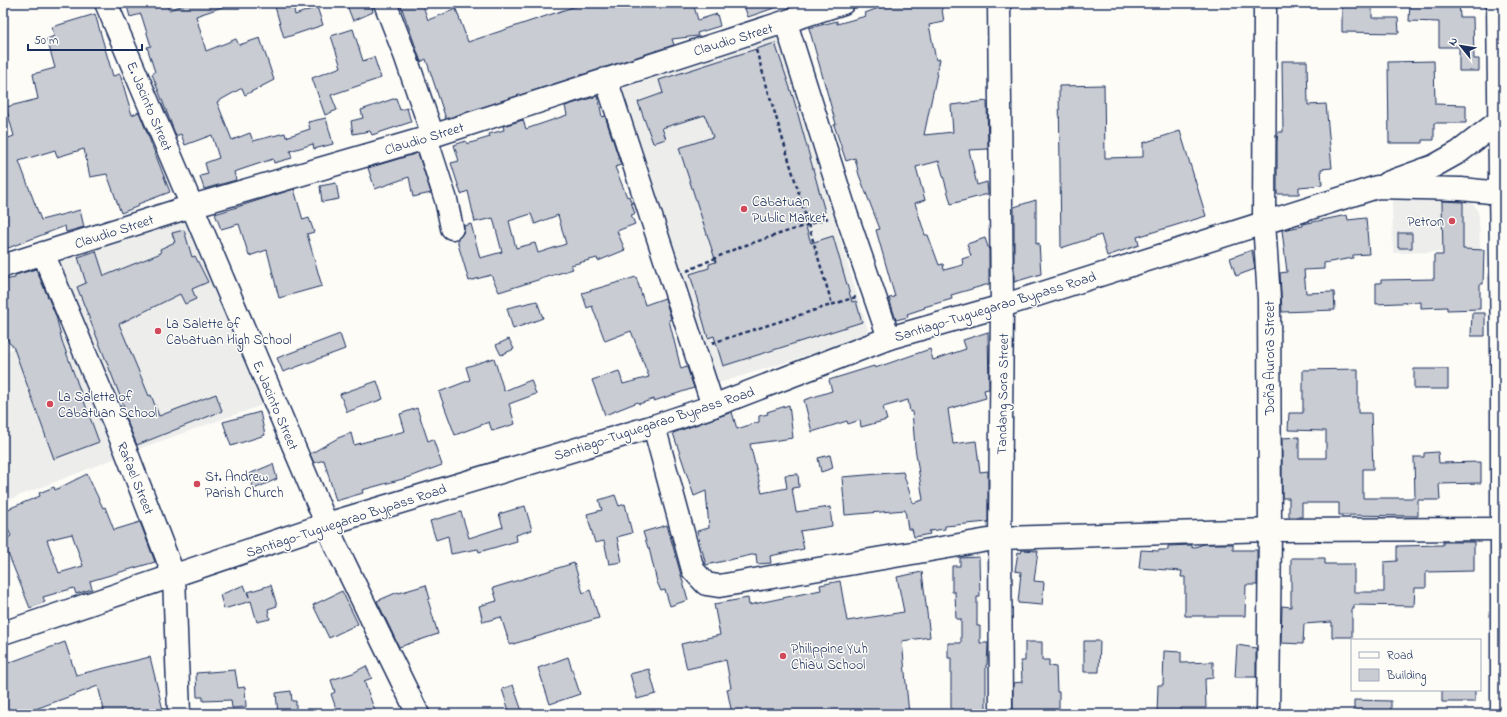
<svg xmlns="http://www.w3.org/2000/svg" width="1507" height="717" font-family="'Indie Flower',sans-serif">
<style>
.built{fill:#edeeec}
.building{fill:#c9ccd3;stroke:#1b2f5e;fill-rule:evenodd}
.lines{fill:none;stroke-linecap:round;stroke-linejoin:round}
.minor-casing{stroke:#1b2f5e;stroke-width:25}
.highway-casing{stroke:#1b2f5e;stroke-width:25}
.path{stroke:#1b2f5e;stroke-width:2.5;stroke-dasharray:4 3;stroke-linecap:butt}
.minor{stroke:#fdfcf7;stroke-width:22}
.highway{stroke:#fdfcf7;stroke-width:22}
.poi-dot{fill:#d1495b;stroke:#fdfcf7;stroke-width:1.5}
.labels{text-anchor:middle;stroke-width:3;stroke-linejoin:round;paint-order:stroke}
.street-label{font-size:14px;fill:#1b2f5e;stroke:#fdfcf7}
.poi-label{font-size:14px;fill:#1b2f5e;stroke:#fdfcf7;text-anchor:start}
</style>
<rect width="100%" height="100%" fill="#fdfcf7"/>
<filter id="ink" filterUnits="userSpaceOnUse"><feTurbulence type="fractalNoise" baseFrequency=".025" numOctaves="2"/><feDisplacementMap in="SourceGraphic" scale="8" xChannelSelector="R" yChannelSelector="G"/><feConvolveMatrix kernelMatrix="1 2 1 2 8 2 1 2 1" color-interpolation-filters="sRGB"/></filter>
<g filter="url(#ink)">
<path class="built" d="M777,35L870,336L713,385L618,83Z
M1459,199L1470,201L1476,207L1479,216L1480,251L1393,253L1392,200Z
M186,217L265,404L130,452L51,258Z
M66,329L119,457L3,502V352Z"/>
<path class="building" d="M136,3H166L169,10L189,3H228V5L196,16L206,51L236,39L239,45L260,38L274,80L245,95L242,88L217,102L232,140L250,133L253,141L285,133L286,137L310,129L308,122L326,118L333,144L314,149L313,144L290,151L292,158L274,163L273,159L234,172L236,180L204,189L200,176L208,174L205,163L219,158L212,135L185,145L181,134L176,136L152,74L155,72L147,47L151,46L141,14L130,17L127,6Z
M274,3H293L295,15L317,7L323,25L284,38Z
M346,3H371L373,12L353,21Z
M400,3H422L428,20L456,9L468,42L579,5L578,3H693L698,20L717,14L720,26L697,33L698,36L672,39L674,45L446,119L426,59L421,62Z
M743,3H783V5L748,17Z
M892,3H941L944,22L929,25L936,60L940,59L924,135L953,132L951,105L987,101L988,149L969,150L977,185L987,182L988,194L951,204L939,161L916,167L925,200L915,203L925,235H928L939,265L943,264L944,270L963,265L962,259L971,256L967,244L985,238L989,250V284L951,295L952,299L924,307L925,308L907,314L908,317L896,320L889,298L895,297L876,230L880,229L859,175L855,158L846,161L834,125L836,124L809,28L837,21V24L866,16L865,13Z
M1342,3H1372V18H1398L1399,33L1342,32Z
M1410,3H1459L1460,17H1473L1474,59H1479V71H1459V47H1439V22L1409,21Z
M95,14L113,76L120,74L132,115L139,112L170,192L138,204L139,206L121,213L107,174L90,177L84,149L57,157L55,150L19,161L41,220L80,210L84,227L66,232L65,226L3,250V140L14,136L6,107L38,99L33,74L55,68L47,39L54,36L52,27Z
M353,29L363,61L374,57L381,78L331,95L337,110L325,115L312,78L341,67L331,36Z
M775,43L794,100L825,212L804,218V221L811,243L833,236L852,302L856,301L862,322L723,366L714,336L708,338L690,274L709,268V264L716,262L679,148L713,137L705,115L662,128L666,139L653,143L638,102L663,93L659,80Z
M1282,61H1307L1308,105L1326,104L1332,168L1321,169L1322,185L1299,187V194H1277V142L1278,132H1283Z
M1434,61L1435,104L1466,105V123H1434V140H1422V143H1389L1388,62Z
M1104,85L1105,158L1143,157V143L1180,131L1206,216L1137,237L1139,245L1107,256L1101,235L1061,248L1059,86Z
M598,96L602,117L605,116L621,165L615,167L627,197L629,196L635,214L631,215L635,224L617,231L625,250L598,261L597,258L571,265L573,269L499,292L491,275L469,281L458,244V238L464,232V226L471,224L480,258L502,252L493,218L475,222L468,191L461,194L451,163L459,161L454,145L466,141L467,144L490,137L489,134L504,130L503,126L523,120L526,129L567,115L565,106ZM531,214L535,224L558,215L566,244L538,253L535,243L516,248L509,221Z
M396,98L400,110L407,108L411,122L372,135L370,131L353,134L351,121L363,118L361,110Z
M418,153L431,193L413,197L409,177L375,189L368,168Z
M336,183L339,199L322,202L320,186Z
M294,189L303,220L309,218L314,232L307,234L322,286L279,298L267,250L249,256L239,224L221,229L215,214Z
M1036,200V244L1039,243L1041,274L1014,282V207Z
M1442,201L1463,202V249L1484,250L1483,284H1480V309L1447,310V307L1421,308V302L1376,304V283H1381V280L1434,279V255H1443Z
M1347,215L1348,220L1366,218L1369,254L1353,255V258L1324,263V269L1304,270L1306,293L1334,292L1335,310L1282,312L1280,273L1287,272L1282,230L1303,226V224Z
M184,230L192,257L195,256L208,282L192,289L196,299L185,304L180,294L119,324L149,396L151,395L159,416L216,394L222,411L137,445L121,407L124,406L77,287L86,283L78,257L96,251L104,276L161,253L160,249L175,242L172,233Z
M1398,233H1412V248H1398Z
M1252,250L1255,269L1236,276L1230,258Z
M36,269L56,316L62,341L99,442L54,459L13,346L9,343L8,339L3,341V280L15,278V275Z
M636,277L645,305L665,298L671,319L669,320L681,369L687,367L694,388L654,401V399L639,404L638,402L605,415L592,380L619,371L623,384L649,377L631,331L605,341L592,306L587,308L582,293Z
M537,301L543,318L513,329L507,308Z
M1472,313H1485V336H1471Z
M988,332L989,389L984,390L986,398L948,409L953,444L976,441L980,472L988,471V522L945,526V529L929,531L930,534L914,537L912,529H908L905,510L845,515L842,477L903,472L913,503L923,500L915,447L912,411L910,412L908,400L883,407L887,420L861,427L860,420L848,424L847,421L812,432L804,400L832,391L829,380L874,366L875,368L930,349L933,360L966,349L963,340Z
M340,334L345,349L283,372L277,358Z
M509,339L514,349L501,355L496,345Z
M494,358L504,391L531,380L536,394L509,404L515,424L492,431L489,422L455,435L439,392L470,380L466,367Z
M1358,369V413H1371L1373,469H1363V498H1415L1414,457H1424V453L1438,452L1439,463L1481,462V483L1439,484L1440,500H1418V516L1339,515V503H1302V517H1289V498H1282V438L1299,437V458H1326V431L1288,430L1289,413H1303V370Z
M1414,369H1448V389H1414Z
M377,381L383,399L347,412L340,394Z
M789,405L793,438L750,444L762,493L787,488L785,475L798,474L799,487L792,488L796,512L830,507L832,526L800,531L804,549L770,556L771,563L757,564L756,554L706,565L697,531L709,528L706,491L694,496L673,433L732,412L737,429L759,422V416L768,414L767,412Z
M417,408L428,441L433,439L442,465L410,477L362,490L363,493L336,501L324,460L314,463L310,454L338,438L351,433L354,445L405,431L400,414Z
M260,412L265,435L231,446L223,422Z
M830,455L833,468L821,472L818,458Z
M273,464L277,479L254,489L249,474Z
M87,474L103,508L105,507L114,530L140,522L155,562L90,581L92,589L76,594L74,588L43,597L45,602L30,608L3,541L11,536L3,517V511L40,496L39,493L54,487L55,490ZM72,534L83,566L59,573L47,540Z
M615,495L619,506L625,504L632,533L617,537L622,562L609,564L604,541L595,543L587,514L602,510L599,500Z
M525,506L532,530L516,535L517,541L479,552L478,549L451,554L448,536L436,540L430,521L461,512L469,538L503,527L499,514Z
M667,525L688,600L670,606L665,590L661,591L657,582L649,548H648L643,532Z
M1443,542H1474V571L1426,572V588H1415L1414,606L1354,605V609H1352V637H1332V622L1304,624L1303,644L1281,643L1282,606L1291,607V558H1325V564H1354V592H1384V562L1397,561V546L1443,545Z
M1204,544H1233V550H1257V585H1246L1245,616H1185V577H1181L1182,571L1139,568L1141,550L1159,551V550H1168V546L1192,545V548Z
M1022,550L1038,551L1034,581L1044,582L1042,605L1018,603L1021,572L1015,571L1018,552L1021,553Z
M979,557L980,597H977V626H980V643H988L987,665H986V714H951V658H948V643H961V619H956L955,592H952V566H960V558Z
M574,563L583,593L590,590L599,618L510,645L501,617L483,622L479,606L497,601L493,588Z
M922,572L930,637L902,641L909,714H732L727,689L731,688L726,660L687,669L681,644L720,635L714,604L748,598L749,605L821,590L820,585L840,581L847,621L904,612L897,577Z
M244,585L249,597L248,592L271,585L277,606L268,609L270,619L257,622L251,601L224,609L220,595Z
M426,585L430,599L428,600L438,634L399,647L377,601L398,592L399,593Z
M342,591L358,624L329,638L313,605Z
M1084,641H1100L1099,672H1084Z
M65,642L76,675L150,657L164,714H105L98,686L22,714H3V665Z
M1025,642H1042V660H1049V666L1056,667L1057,692H1059V714H1013V683L1022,682L1021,661H1025Z
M1237,645L1256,648V677H1235Z
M1164,651L1181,652V663L1213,662V678L1205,679L1206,708H1181V714H1157L1158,685H1163Z
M568,657L580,694L550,704L538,668Z
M366,666L372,678L364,681L376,714H338L331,694L335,692L331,680L353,673Z
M649,669L656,694L637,699L630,674Z
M235,670L238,688L245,687L246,707L232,708L231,700L203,701V697H197L196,673Z
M513,685L523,714H510L502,689Z
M1442,690H1475V702H1442Z
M291,691L292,701H296V714H278L276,693Z
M1354,700L1391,701V714H1354Z"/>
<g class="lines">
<g class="minor-casing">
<path id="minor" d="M106,3L335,544L418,714
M385,3L405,55L433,136
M999,3L1002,306L1000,538L1001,714
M1265,3L1264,222L1269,299L1270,530L1268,714
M786,23L846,213L889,338
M606,79L713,406
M426,138L446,200L452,228
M43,253L126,451L174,576L179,714
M3,266L192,206L426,138L843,3
M654,426L693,570L706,584L719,586L1000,538L1270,530L1504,529"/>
</g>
<g class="highway-casing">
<path id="highway" d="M1498,3L1502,353V714
M1387,183L1434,166L1459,152L1499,121
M3,633L327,524L654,426L713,406L889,338L1002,306L1377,187L1461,189L1500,193"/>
</g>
<path class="path" d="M756,50L832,304
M687,271L737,248L828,218
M712,343L856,297"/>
<use href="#minor" class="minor"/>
<use href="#highway" class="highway"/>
</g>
</g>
<g class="poi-dot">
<circle cx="744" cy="209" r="4"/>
<circle cx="1452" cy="221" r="4"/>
<circle cx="158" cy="331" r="4"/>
<circle cx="50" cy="404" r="4"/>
<circle cx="197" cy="484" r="4"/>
<circle cx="783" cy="656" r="4"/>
</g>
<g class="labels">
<g class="street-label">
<text transform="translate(733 39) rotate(-17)" y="5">Claudio Street</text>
<text transform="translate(150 106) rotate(67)" y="5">E. Jacinto Street</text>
<text transform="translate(424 138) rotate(-17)" y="5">Claudio Street</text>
<text transform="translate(114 231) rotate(-18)" y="5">Claudio Street</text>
<text transform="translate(995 306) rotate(-17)" y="5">Santiago-Tuguegarao Bypass Road</text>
<text transform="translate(1269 358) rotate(-90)" y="5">Doña Aurora Street</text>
<text transform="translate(1002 394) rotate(-89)" y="5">Tandang Sora Street</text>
<text transform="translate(276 405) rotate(67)" y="5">E. Jacinto Street</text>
<text transform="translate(654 423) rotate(-18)" y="5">Santiago-Tuguegarao Bypass Road</text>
<text transform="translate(136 478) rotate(68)" y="5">Rafael Street</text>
<text transform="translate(346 520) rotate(-18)" y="5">Santiago-Tuguegarao Bypass Road</text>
</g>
<g class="poi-label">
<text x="752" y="206">Cabatuan<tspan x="752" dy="16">Public Market</tspan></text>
<text x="1444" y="226" text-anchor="end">Petron</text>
<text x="166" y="328">La Salette of<tspan x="166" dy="16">Cabatuan High School</tspan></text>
<text x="58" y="401">La Salette of<tspan x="58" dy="16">Cabatuan School</tspan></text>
<text x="205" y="481">St. Andrew<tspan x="205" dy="16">Parish Church</tspan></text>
<text x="791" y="653">Philippine Yuh<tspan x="791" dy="16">Chiau School</tspan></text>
</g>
</g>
<rect width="1507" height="717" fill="none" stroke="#fdfcf7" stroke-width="16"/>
<rect x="8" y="8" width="1491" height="701" fill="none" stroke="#1b2f5e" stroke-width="1.5" filter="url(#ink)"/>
<rect x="1351" y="639" width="130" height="52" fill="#fdfcf7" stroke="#a3aaba"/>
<rect x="1359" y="652" width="20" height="6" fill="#fdfcf7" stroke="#a3aaba"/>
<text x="1387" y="659" font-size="12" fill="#1b2f5e">Road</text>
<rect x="1359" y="669" width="20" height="12" fill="#c9ccd3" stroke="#a3aaba"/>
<text x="1387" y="679" font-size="12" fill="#1b2f5e">Building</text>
<g transform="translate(1461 46) rotate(300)" stroke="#fdfcf7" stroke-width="3" paint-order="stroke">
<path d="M0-3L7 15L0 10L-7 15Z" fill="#1b2f5e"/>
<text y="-6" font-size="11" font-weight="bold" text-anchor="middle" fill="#1b2f5e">N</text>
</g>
<path d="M28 44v6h114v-6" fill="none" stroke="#1b2f5e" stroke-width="2"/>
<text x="34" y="44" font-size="12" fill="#1b2f5e" stroke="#fdfcf7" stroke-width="3" paint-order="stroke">50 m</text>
</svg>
